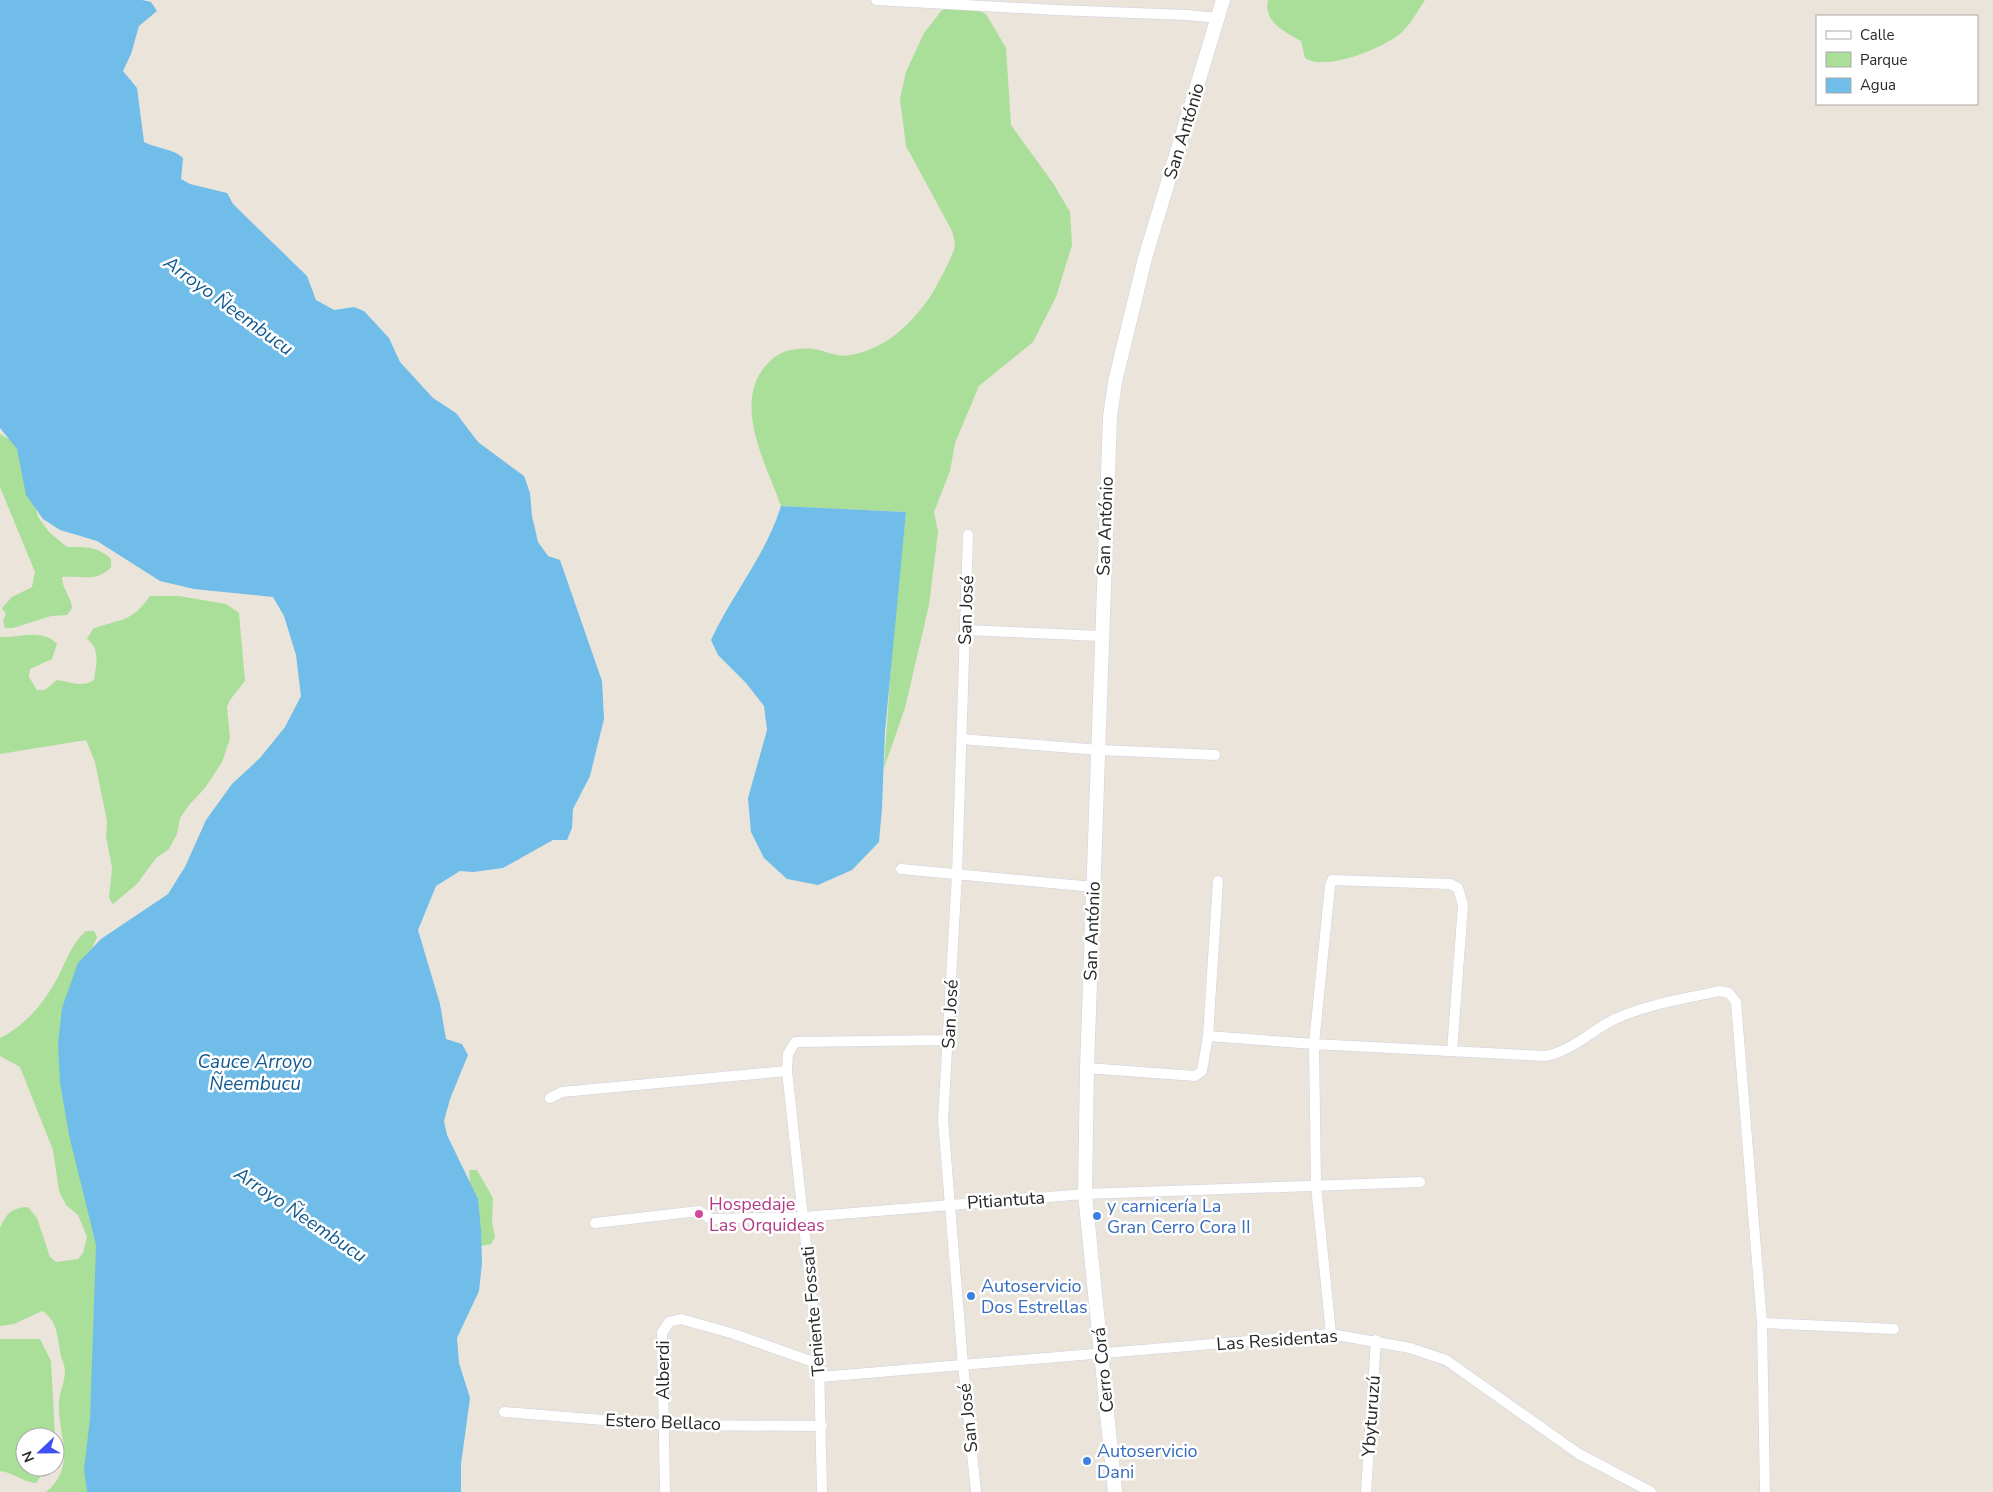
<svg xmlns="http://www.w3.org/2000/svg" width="1993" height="1492" font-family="'Nunito Sans',sans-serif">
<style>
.green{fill:#a9df98}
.water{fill:#70bde9}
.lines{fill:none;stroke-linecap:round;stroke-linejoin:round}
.street-casing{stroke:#cfd1e0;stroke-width:11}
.secondary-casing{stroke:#cfd1e0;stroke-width:15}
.street{stroke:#fff;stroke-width:10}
.secondary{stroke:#fff;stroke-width:14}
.hotel-dot{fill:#d1479c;stroke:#fff;stroke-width:2}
.shop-dot{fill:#3f7fe0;stroke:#fff;stroke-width:2}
.labels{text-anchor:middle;stroke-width:5;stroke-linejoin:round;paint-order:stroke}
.street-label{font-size:18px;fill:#282828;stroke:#fff}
.hotel-label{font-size:18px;fill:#b23c85;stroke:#fff;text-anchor:start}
.shop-label{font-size:18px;fill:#366cbe;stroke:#fff;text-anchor:start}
.water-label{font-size:19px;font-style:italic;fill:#125a91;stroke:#fff}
</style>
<rect width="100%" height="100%" fill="#eae4da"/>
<path class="green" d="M1268,0H1425C1418,10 1411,24 1402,32C1385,48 1325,72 1305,58L1301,41C1285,32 1263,22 1268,0Z
M965,5L986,14L1006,48L1011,125L1053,183L1070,212L1072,245L1056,297L1033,342L979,386L955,443L950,471L934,512L938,532L929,605L905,708L884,768L894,622L906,512L781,506C767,466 734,408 763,369C769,361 779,352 790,350C797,349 806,348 813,349C825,350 837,358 850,355C886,349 910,325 930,297C936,288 953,256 955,246C955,241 953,235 952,231L906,146L900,99L906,72L924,33L942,10Z
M0,434L19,445L38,517L49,532L67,547C84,547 98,546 111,559V567C96,584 81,574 62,577C62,589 71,596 72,608L67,615L51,616L13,628H5L3,621L6,614L2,608L12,597L32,587L35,572L0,487Z
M150,596H179L226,604L239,613L245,681L230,700L227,707L230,739L222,762L205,788L189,805L180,818L177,834L169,849L156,858L137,884L113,904L109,898L112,868L106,836L107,821L95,762L86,740L0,754V637C19,638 42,628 57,644L52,659L30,669L29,677L37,690H45L57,680C71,682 81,688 94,680C96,665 101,650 87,639L93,629C121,618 130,624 150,596Z
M86,931H94L97,937L85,964L102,1162L99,1492H46C78,1466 57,1434 59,1401C60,1391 65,1381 65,1371C65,1366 62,1360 61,1356C57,1338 59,1322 42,1311L14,1324L0,1326V1228C7,1213 11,1208 28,1207L37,1218L50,1257L56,1262L78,1259L83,1253L87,1237L78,1215L66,1205L59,1191L53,1150L20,1067L0,1056V1038C26,1025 44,1003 58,977C66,961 72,943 86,931Z
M469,1170H477L493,1198L492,1222L495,1237L491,1244L476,1247Z
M0,1339H40L51,1361L55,1437H25V1467H47L36,1483C22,1482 13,1472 0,1471Z"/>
<path class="water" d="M0,0H142L151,2L157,11L139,26L131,54L123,71L137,88L144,142C157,149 173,148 183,158L181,179L190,184L227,193L233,204L307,276L316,300L334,310L354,307L364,311L389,338L400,362L433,398L456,413L478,442L524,476L530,493L532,516L538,542L548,556L560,560L602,681L604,719L590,776L573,809L572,828L567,840H553L503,868L473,872L460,871L436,886L418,930L440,1004L446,1039L462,1044L468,1055L450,1099L444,1121L447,1135L478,1199L481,1231L482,1263L479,1291L457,1338L459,1363L470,1398L461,1464V1492H87L84,1469L90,1419L96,1245L69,1135L60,1082L58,1044L62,1008L78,963L101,939L168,894L185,867L206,820L232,784L260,758L285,727L301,696L296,655L284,616L273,597L194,589L160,581L97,541L60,530L43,519L26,495L17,449L0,428Z
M781,506L906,512L885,731L882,808L879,842L852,870L818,885L787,879L764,858L751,832L748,798L767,730L764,706L746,683L718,655L711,640C732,594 766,555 781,506Z"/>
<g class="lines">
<g class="street-casing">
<path id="street" d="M876,0L1056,10L1187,15L1218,18
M968,535L957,874L943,1120L963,1365L976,1492
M965,630L1101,636
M961,739L1099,750L1215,755
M901,869L1094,887
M1208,1036L1314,1044L1545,1056C1573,1051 1590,1031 1615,1019C1647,1004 1685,999 1719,991L1729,993L1736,1002L1762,1323L1765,1492
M1087,1068L1195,1076L1202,1071L1208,1036L1218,881
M787,1071L819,1364L822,1492
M550,1098L562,1092L787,1071L788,1054L795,1042L949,1040
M595,1223L699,1211L711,1219L804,1217L1085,1194L1420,1182
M1762,1323L1894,1329
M1331,1334L1316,1186L1314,1044L1330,886L1332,880L1450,884L1458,888L1463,905L1452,1051
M820,1377L1331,1334L1410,1348L1446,1360L1579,1454L1651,1492
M504,1412L664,1425L822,1426
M665,1492L662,1333L669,1322L681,1319L734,1334L819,1364
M1366,1492L1376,1340"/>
</g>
<g class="secondary-casing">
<path id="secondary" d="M1115,1492L1085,1194L1087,1068L1110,417L1115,382L1145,258L1223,0"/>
</g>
<use href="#street" class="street"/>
<use href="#secondary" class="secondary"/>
</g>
<circle class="hotel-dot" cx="699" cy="1214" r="5"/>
<g class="shop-dot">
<circle cx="1097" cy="1216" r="5"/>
<circle cx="971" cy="1296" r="5"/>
<circle cx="1087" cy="1461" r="5"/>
</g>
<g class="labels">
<g class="street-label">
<text transform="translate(1184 131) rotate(-73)" y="6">San António</text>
<text transform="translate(1105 526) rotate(-88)" y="6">San António</text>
<text transform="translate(966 610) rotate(-88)" y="6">San José</text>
<text transform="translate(1092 931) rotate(-88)" y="6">San António</text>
<text transform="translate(950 1014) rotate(-87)" y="6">San José</text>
<text transform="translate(1006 1200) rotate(-4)" y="6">Pitiantuta</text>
<text transform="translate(813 1311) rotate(-95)" y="6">Teniente Fossati</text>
<text transform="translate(1277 1340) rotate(-4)" y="6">Las Residentas</text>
<text transform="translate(663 1370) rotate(-90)" y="6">Alberdi</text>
<text transform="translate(1103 1370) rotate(-96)" y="6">Cerro Corá</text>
<text transform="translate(1371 1416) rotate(-86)" y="6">Ybyturuzú</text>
<text transform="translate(968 1418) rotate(-96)" y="6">San José</text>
<text transform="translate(663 1422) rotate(2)" y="6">Estero Bellaco</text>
</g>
<g class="hotel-label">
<text x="709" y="1210">Hospedaje<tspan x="709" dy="21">Las Orquideas</tspan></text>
</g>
<g class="shop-label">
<text x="1107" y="1212">y carnicería La<tspan x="1107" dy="21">Gran Cerro Cora II</tspan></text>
<text x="981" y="1292">Autoservicio<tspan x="981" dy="21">Dos Estrellas</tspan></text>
<text x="1097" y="1457">Autoservicio<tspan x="1097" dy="21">Dani</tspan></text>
</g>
<g class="water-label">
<text transform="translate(229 305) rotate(36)" y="7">Arroyo Ñeembucu</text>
<text x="255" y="1068">Cauce Arroyo<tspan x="255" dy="22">Ñeembucu</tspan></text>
<text transform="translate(301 1214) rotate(34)" y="7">Arroyo Ñeembucu</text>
</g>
</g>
<rect x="1816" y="15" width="162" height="90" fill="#ffffff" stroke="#a9a9a9"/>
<rect x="1826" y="31" width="25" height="8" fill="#ffffff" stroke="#a9a9a9"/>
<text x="1860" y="40" font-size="15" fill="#282828">Calle</text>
<rect x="1826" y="52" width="25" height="15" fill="#a9df98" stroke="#a9a9a9"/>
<text x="1860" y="65" font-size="15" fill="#282828">Parque</text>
<rect x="1826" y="78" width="25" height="15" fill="#70bde9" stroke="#a9a9a9"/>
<text x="1860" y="90" font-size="15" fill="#282828">Agua</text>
<g transform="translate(40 1452) rotate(248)"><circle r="24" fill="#ffffff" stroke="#a9a9a9"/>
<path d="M0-4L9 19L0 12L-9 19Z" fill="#3f50f2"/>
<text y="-8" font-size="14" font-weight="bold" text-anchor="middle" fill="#282828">N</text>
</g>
</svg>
